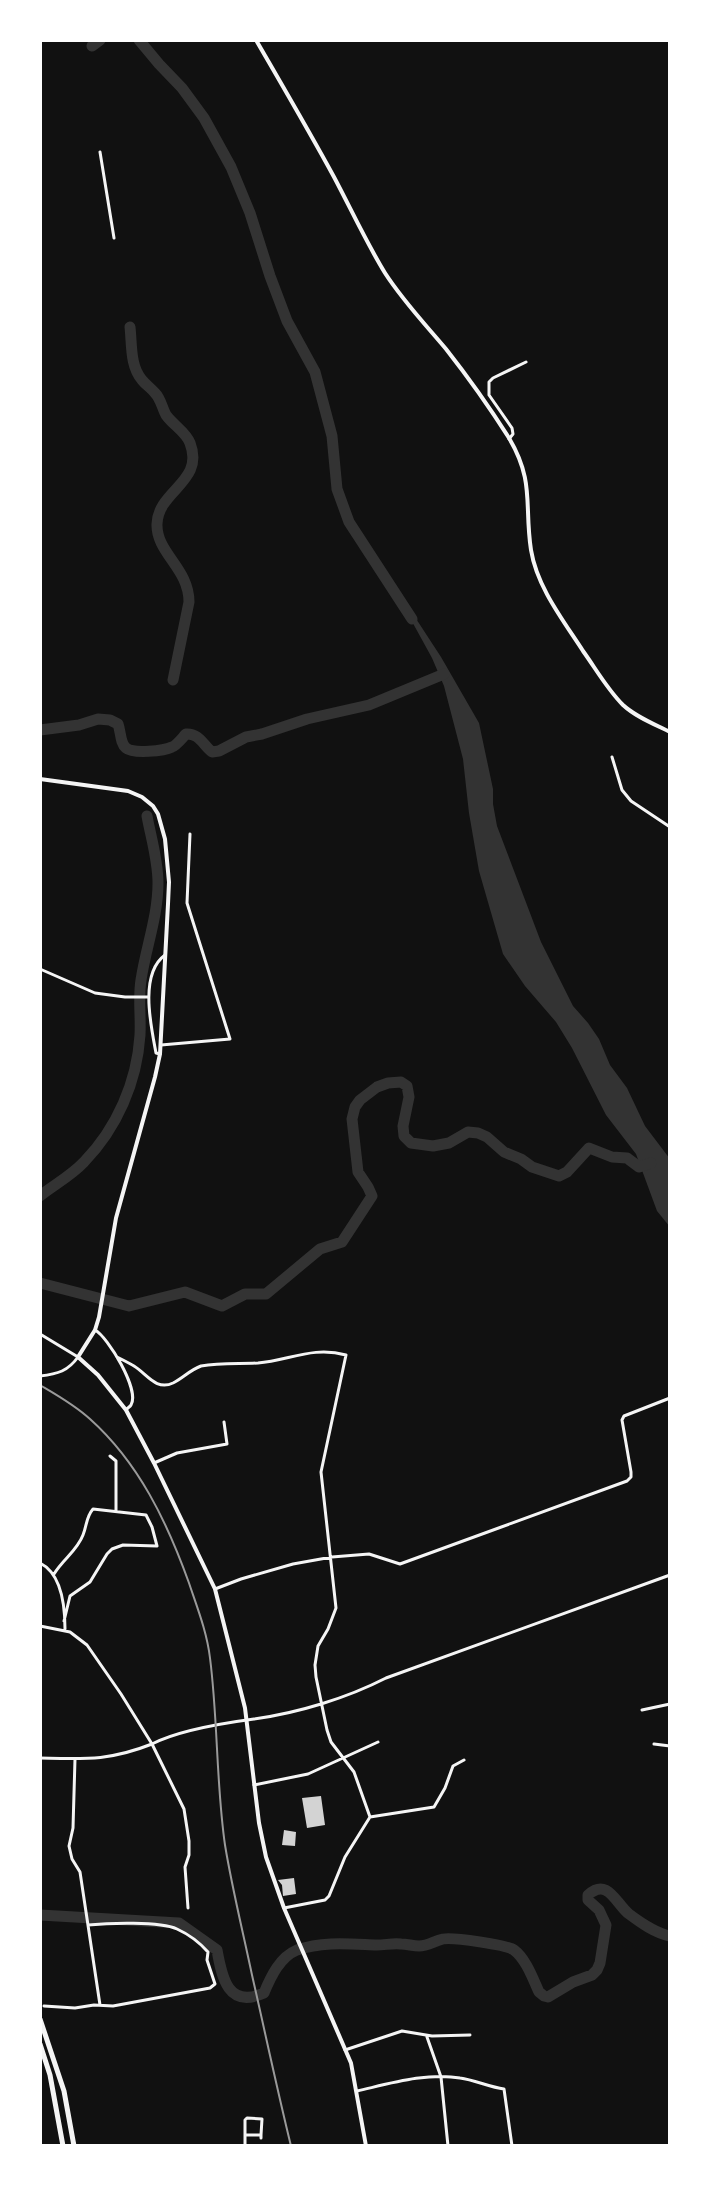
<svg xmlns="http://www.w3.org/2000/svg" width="710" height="2186" font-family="Literata,serif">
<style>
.water{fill:#333}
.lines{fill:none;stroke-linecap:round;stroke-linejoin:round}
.river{stroke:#333;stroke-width:11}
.building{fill:#d3d3d3}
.minor{stroke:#f5f5f5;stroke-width:3}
.tertiary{stroke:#f5f5f5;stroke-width:3}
.secondary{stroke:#f5f5f5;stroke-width:4}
.primary{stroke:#f5f5f5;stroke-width:4}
.trunk{stroke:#f5f5f5;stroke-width:5}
.rail{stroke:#9a9a9a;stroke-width:2}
</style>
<rect width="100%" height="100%" fill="#111"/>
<path class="water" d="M381,565L441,657L479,723L493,789V804L497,826L541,942L573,1006L588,1023L599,1039L610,1065L627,1088L645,1126L670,1159V1227L657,1211L636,1154L606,1115L572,1048L556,1022L525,986L503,954L479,871L469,813L463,759L444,686L432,658Z"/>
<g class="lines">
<path class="river" d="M139,40L159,64L182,88L204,118L231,167L250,213L270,276L287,321L315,372L332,436L337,489L349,522L412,619
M92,46L100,40
M130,327C132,345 130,366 142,380C146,385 151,388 155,393C161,399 162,408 166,415C173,425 186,432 190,443C205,482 158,490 157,524C156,553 189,568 189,602L173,680
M40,730L79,725L98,719L110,720L118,724C121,732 120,743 126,748C133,754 164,751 172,747C177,745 182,738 186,734C199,733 203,745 212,752L219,751L246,737L262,734L307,719L369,705L444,674
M40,1196C54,1185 72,1175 84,1162C117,1128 137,1082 140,1035C141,1016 138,998 141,980C146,947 158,916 158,883C158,860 151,838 147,816
M40,1283L129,1306L185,1292L222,1306L245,1294H266L320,1249L342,1242L372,1196L368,1187L358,1172L352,1119L355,1107L360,1100L377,1087L388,1083L401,1082L407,1086L409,1097L403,1126L404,1136L411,1143L433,1146L449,1143L468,1132L478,1133L487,1137L504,1152L521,1159L532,1167L559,1176L567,1172L589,1148L612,1157L627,1158L639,1167L651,1163
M40,1915L179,1923L217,1950C222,1978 228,2009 264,1993C271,1976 280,1957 297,1950C323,1941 350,1944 377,1945C385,1945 393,1943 401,1944C407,1944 413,1946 419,1946C428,1946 434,1941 443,1939C453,1937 507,1945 514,1950C526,1959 533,1979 539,1992L544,1996L548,1997L573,1982L592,1975L597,1970L600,1963L606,1925L599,1910L588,1900V1895C608,1877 616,1904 629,1914C641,1923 655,1933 670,1936"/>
</g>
<path class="building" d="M321,1796L325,1825L307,1828L302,1798Z
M284,1830L296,1832L295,1846L282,1845Z
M294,1878L296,1894L283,1896L282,1885L278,1880Z"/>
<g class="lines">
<path class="minor" d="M100,152L114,238
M509,439L513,434L512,428L489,395V382L493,378L526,362
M612,757L622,790L631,801L670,827
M40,969L95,993L125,997H148
M161,1045L230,1039L187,903L190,834
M160,1054L156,1053C151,1026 139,974 165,955
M95,1330C108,1337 140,1390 131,1405C130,1407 127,1408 126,1410
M117,1357C123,1360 129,1363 134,1366C147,1374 156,1391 173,1383C183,1378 190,1370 201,1366C220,1363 239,1364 258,1363C290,1360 313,1346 346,1355L321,1472L336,1608L328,1629L318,1646L315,1665L316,1677L327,1730L331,1742L354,1772L370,1817
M40,1376C58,1374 68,1371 78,1357
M110,1456L116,1461V1511
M154,1463L177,1453L227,1444L224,1422
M40,1563C62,1574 65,1607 65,1629
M54,1574C63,1559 77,1551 83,1535C87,1525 86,1517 93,1509L146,1515L152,1527L157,1546L123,1545L112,1549L107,1554L90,1582L70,1596L64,1621
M215,1589L241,1579L293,1564L332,1557L369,1554L400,1564L627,1481L631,1477V1472L622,1420L624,1416L670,1398
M40,1626L70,1632L87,1645L121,1694L152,1744L184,1809L189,1841V1855L185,1867L188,1908
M642,1710L670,1704
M152,1744C179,1730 224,1723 254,1719C298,1713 347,1698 386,1678L670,1575
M654,1744L670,1746
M75,1759L73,1828L69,1846L72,1859L80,1872L100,2005
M254,1785L308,1774L378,1742
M284,1908L325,1900L329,1896L345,1857L370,1817L434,1807L445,1788L453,1766L464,1760
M44,2006L75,2008L94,2005L113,2006L210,1988L215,1984L207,1960L208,1952C200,1943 188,1934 177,1929C160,1921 108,1923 88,1925
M427,2037L441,2077L448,2146
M345,2050L402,2031L432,2036L470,2035
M357,2091C388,2084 428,2072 460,2078C475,2080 489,2087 504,2089L512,2146
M40,2095V2131
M245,2135H261V2138
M245,2146V2120L247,2118L262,2119L261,2135"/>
<path class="tertiary" d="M40,1334L78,1357
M40,1758C85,1759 109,1761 152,1744"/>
<path class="secondary" d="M40,779L128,791L142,797L153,806L158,814L165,839L169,882L168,904L160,1054L155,1077L116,1218L99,1317L95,1330L78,1357L98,1375L126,1410L154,1463L215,1589L245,1708L259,1823L266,1857L284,1908L351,2063L366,2146"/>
<path class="primary" d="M256,40C282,85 309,131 334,177C351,209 366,242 385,273C403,301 425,324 446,349C468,377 490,408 509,438C535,482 524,505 531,550C537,587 563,620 583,651C596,669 607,689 623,705C636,717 654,724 670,732"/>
<path class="trunk" d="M40,2019L64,2091L74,2146
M40,2044L50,2075L63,2146"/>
<path class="rail" d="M40,1385C57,1395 75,1405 90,1419C139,1463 167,1522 189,1583C197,1607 207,1632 210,1658C218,1720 216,1783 225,1845C232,1888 243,1932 252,1975C265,2032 277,2089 291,2146"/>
</g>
<rect width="710" height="2186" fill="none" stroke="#ffffff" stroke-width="84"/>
</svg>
